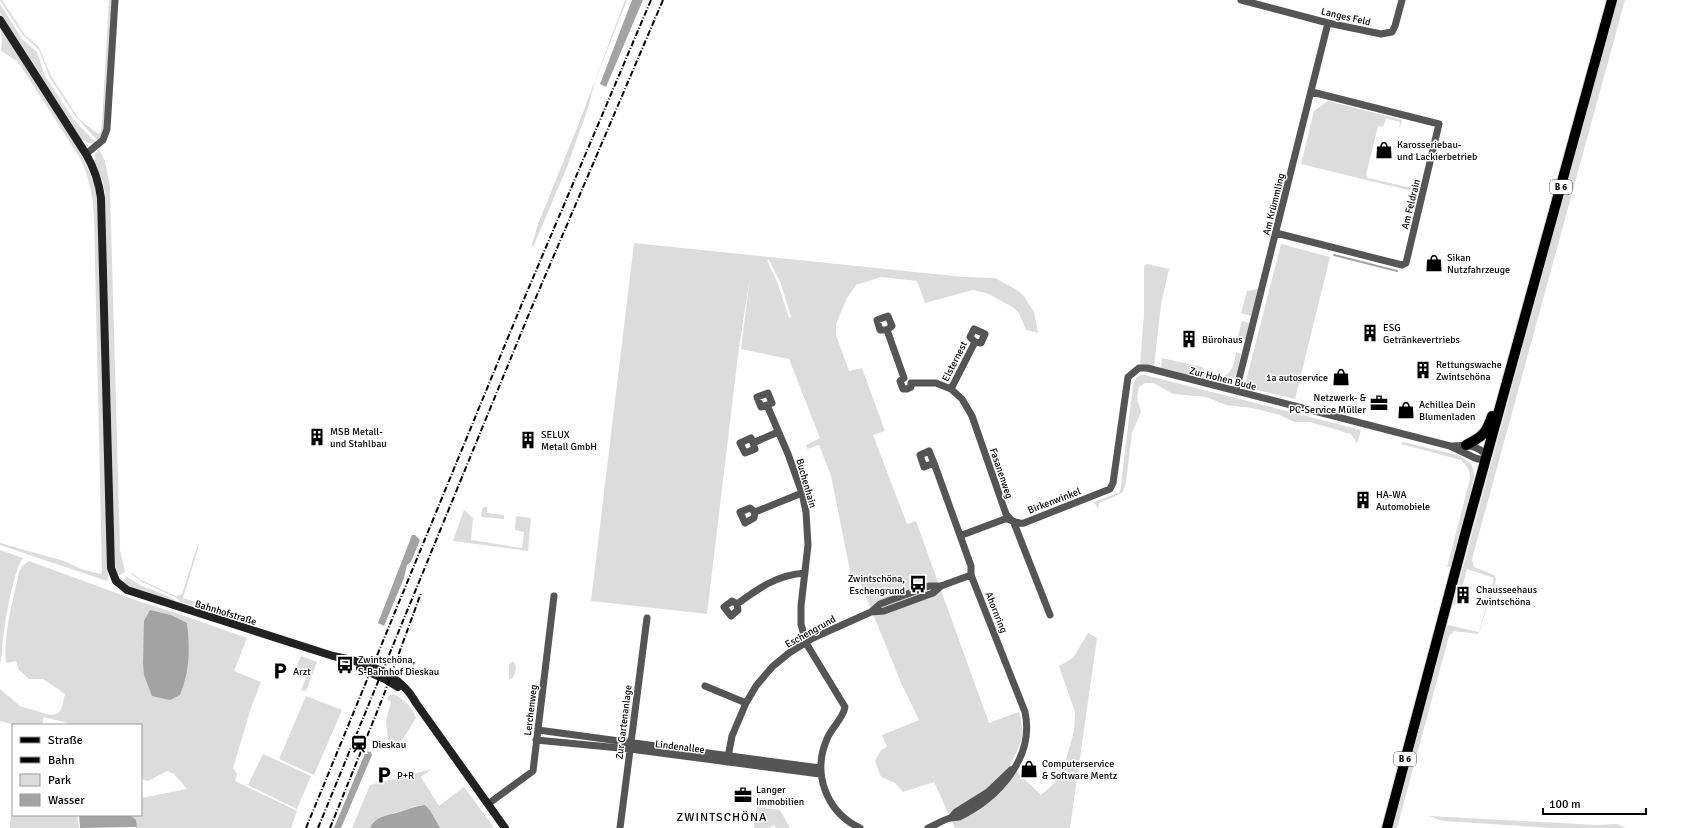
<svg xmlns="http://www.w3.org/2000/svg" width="1683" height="828" font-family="Signika,sans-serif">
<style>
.green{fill:#dcdcdc;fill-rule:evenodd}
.water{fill:#a3a3a3}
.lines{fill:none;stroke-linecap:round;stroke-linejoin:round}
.stream{stroke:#a3a3a3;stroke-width:2}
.primary-casing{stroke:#dbdbdb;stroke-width:12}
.street{stroke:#555;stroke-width:7}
.secondary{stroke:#222;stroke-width:8}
.primary{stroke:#000;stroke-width:10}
.rail{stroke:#000;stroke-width:2;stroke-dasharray:6 2 1 2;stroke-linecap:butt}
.labels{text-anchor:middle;stroke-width:3;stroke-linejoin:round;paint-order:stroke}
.shield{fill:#fff;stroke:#4c4c4c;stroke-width:1}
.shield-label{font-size:9px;font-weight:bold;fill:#000}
.street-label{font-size:10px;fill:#000;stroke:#fff}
.poi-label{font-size:10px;fill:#000;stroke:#fff;text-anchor:start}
.quarter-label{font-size:12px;letter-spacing:1px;fill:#000;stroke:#fff}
</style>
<rect width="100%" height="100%" fill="#fff"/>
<path class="green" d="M0,0H2L25,35L39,47L51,76L79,119L98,134L101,132L102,123L109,0H112L104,129L103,134L98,141L76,117L50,78L39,50L22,34Z
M625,0H627L595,81L587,111L567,167L534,245L531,248L538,224L579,123Z
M1617,0H1625L1472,559L1474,567L1494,575L1496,579L1479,633L1477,634L1454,631L1449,636L1397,828H1391L1445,627L1448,625L1479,632L1494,578L1467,569L1461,592L1459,591L1455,605L1453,604Z
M0,4L22,39L37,52L45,76L74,120L96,143H89L80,139L0,13Z
M0,26L80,151L94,183L97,193L108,578L107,581L0,545V543L64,561L81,569L100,574L102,572L94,216C93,195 89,177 80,158L22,68L17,61L1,51L2,41Z
M1328,101L1402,120L1400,127H1399L1400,122L1386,118L1383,127L1378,126L1366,175L1368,178L1420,190V193L1301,164L1314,111Z
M99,149L105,161L110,188L120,550L125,572L120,575H118L115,565L105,193C104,188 103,182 101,177C97,167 90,158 99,149Z
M634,243L964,277L995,278L1017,290L1023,295L1034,312L1038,333L1026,330L1019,313L1014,308L989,294L973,290L925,303L917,281L881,277L856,285L847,298L836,324V335L849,371L862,368L885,431L873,435L907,524L916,521L989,723L1019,712C1026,737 1021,743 1010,765L1041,795L1059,779L1064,767L1074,731L1075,712L1059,666L1073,658L1088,633L1097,638L1070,828H955L934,782L903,792L895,783L881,777L875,761L881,750L887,747L882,735L919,720L902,685L857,575L851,576L831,476L819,445L807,449L806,445L820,438L789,359L741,349L750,277L739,347L707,614L591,601ZM767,260H769L781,284L791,317L789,318L778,284Z
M1281,244L1330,257L1295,399L1249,388L1246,381Z
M1147,264L1169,269L1161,304L1154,367L1140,365L1144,314V266Z
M1258,289L1251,316L1241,313L1247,291Z
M1242,321L1250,323L1245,340H1237Z
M1236,352L1241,354C1237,369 1238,386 1218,383L1161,369L1162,358L1202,367C1208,380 1226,381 1232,368C1235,363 1235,357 1236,352Z
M1141,375H1145L1361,430L1357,444L1355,440L1351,434L1310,422H1294L1280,415L1252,408L1226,405L1206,397L1173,394L1153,383H1145L1139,387L1138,391L1137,398L1141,412L1132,433L1126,482L1123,492L1120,494L1099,503L1098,509L1094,502L1120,492L1133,385L1136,378Z
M1403,442L1461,456L1471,464L1474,472V477L1459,537L1453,566L1447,567L1470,479C1470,470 1467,466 1461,460L1401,444Z
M484,507H487V513L504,515V519L481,517L482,509Z
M464,510L473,518L471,540L522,548L524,532L515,530L516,516L531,518L528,551L453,541Z
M199,545L183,598L217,609L216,612L181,602L175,597L142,582L131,574L132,573L141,580L176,596L182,594L197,547Z
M0,550L23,558C13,571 5,622 3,640C2,648 2,656 0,664Z
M29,561L141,602L173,612L247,638L234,671L261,682L251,708L233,768L237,774L235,781L297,811L291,828H136V821L130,815H141V798L187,789L174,774L167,771L148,781L141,779V725H75L44,717L42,725H15L0,721V689L20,706L50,715L57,714L61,710L65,694L43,679H29L19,670L16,661L6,663C3,632 13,602 19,572L22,566Z
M127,577L140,585L170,597L178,603L127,586L123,582V580Z
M301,656L317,662L306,691L301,690L306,678L294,673Z
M513,661L516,666C516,672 515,677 509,680V665Z
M394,694C403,699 414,708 416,718L403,739L393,744L388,740L386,721L391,702L387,699L389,695Z
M306,696L342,710L314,775L279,759Z
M263,754L311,776L297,809L248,785Z
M432,769L421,777L439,806L464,787L494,828H440L430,810L425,805L414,806L404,811L393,813L371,826L370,828H352L370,785Z
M757,807L780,810L790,828H776L774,825L769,828H754Z
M13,808V815H77L79,828H10V823Z
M1429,816L1597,825L1617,824L1626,828H1552L1443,821Z"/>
<path class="water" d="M632,0H643L606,87L600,84Z
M412,535H415L420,540L411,562L407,565L404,578L384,626L378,623Z
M150,610L171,615L187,623C190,650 190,670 180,695L170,700L152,696L144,675L143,663L144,621Z
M366,751L371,752L372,755L341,828H334Z
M425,805L430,810L440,828H370C376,815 391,815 403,811C412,808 415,806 425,805Z
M79,815H130L136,820L137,827L80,828Z"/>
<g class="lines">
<path class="stream" d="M1334,255L1397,271"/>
<g class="primary-casing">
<path id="primary" d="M1466,445C1482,437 1486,434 1492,416
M1387,828L1467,527L1612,0"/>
</g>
<path class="street" d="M1241,0L1328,23L1381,34L1392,32L1395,26L1402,0
M86,154L103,140L107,129L115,0
M1276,233L1402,265L1406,263L1439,124L1312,92
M887,330H880L877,320L888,316L892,326L887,330L904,378L900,381L903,389H907L911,387V383H936L951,389L962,399L972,416L1006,514L1014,523L1050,615
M951,389L975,342L981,343L985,334L974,329L970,337L975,342
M1236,391L1328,23
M767,405L761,407L757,397L768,393L772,403L767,405L788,454L802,493L806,512L808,545L801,606V624L806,643L845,707C843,719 831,728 827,739C812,773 826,812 860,828
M753,443L755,449L745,453L740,443L751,438L753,443L778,432
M1451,446C1466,445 1477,444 1487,456
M755,512L754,518L745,523L740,512L750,508L755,512L802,493
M961,538L962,535L1005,519C1012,518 1016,525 1024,523L1110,489L1113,483L1128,377L1139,368H1147L1450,446L1475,458L1486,461
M737,604L738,610L731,616L724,607L732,601L737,604C759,588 777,575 805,573
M871,612L884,611L933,593L941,586
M705,686L746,703
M538,730L820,768
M536,740L630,749L820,774
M727,762L732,736L746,703L756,686L772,667L789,653L813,638L871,612L880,604L929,586H941L971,575
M488,804L533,771L554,596
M951,818L956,812L988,792L1011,770
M620,828L647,618
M928,828C935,825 943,820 950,818C954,817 956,818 959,817C998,798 1035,758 1025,712L971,575V566L934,463L924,467L920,455L929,451L934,463"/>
<path class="secondary" d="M0,20L86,154C94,168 99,182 101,198L111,568L116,581L127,590L333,656C365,662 400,673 416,703L505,828
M360,668L385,679L398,687"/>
<use href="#primary" class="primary"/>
<path class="rail" d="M306,828L521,306L651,0
M318,828L531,309L663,0
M330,828L383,697L421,593"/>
</g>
<defs>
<g id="shop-bare" transform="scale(1.38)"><path d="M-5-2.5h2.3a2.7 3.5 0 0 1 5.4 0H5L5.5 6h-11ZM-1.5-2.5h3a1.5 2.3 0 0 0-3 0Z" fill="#000" stroke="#fff" stroke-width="2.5" paint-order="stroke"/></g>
<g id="building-bare" transform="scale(1.38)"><path d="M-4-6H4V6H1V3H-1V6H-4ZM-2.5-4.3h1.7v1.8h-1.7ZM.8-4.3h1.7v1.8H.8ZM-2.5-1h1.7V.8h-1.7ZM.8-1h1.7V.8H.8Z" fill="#000" stroke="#fff" stroke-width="2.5" paint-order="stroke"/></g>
<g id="office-bare" transform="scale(1.38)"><path d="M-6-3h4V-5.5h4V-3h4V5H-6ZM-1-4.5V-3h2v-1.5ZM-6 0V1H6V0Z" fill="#000" stroke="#fff" stroke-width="2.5" paint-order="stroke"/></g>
<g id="bus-bare" transform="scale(1.38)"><path d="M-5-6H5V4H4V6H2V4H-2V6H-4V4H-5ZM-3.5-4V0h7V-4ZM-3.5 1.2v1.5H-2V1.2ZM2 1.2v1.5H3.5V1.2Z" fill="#000" stroke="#fff" stroke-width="2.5" paint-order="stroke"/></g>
<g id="parking-bare" transform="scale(1.38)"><path d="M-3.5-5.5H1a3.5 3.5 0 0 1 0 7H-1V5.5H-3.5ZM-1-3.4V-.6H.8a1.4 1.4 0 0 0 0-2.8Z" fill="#000" stroke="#fff" stroke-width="2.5" paint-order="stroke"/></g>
<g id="station-bare" transform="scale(1.38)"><path d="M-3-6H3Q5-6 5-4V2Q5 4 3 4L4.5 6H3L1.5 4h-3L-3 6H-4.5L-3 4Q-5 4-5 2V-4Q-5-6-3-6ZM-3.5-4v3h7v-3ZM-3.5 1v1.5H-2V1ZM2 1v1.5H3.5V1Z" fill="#000" stroke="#fff" stroke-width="2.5" paint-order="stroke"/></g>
</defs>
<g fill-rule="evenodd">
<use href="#shop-bare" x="1384" y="150"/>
<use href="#shop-bare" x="1434" y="263"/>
<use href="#building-bare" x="1370" y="333"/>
<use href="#building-bare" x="1189" y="339"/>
<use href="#building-bare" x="1423" y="370"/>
<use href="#shop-bare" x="1341" y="377"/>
<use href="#office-bare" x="1379" y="403"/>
<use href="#shop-bare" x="1406" y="410"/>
<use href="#building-bare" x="317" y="437"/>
<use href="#building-bare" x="528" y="440"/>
<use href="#building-bare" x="1363" y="500"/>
<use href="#bus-bare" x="918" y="584"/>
<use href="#building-bare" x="1463" y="595"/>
<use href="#bus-bare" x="345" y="665"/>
<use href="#parking-bare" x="280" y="671"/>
<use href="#station-bare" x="359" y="744"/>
<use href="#shop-bare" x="1029" y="769"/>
<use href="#parking-bare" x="384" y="775"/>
<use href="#office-bare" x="743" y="795"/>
</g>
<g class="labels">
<g class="shield">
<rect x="1550" y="180" width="22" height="14" rx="3"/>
<rect x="1394" y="752" width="22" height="14" rx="3"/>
</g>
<g class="shield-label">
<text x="1561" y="190">B 6</text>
<text x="1405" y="762">B 6</text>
</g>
<g class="street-label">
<text transform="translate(1346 16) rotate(13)" y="4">Langes Feld</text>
<text transform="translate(1273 204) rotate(-76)" y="4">Am Krümmling</text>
<text transform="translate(1410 204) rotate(-76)" y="4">Am Feldrain</text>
<text transform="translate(954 361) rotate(-63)" y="4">Elsternest</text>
<text transform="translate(1223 378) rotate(14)" y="4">Zur Hohen Bude</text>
<text transform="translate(1002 473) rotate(71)" y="4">Fasanenweg</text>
<text transform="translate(807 483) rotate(74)" y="4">Buchenhain</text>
<text transform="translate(1054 500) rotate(-21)" y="4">Birkenwinkel</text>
<text transform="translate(226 612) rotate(17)" y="4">Bahnhofstraße</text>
<text transform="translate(997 612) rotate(68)" y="4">Ahornring</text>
<text transform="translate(810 631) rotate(-29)" y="4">Eschengrund</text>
<text transform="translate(530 710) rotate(-83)" y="4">Lerchenweg</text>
<text transform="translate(623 722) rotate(-83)" y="4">Zur Gartenanlage</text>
<text transform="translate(680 746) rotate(7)" y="4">Lindenallee</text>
</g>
<g class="poi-label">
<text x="1397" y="148">Karosseriebau-<tspan x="1397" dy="12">und Lackierbetrieb</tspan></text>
<text x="1447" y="261">Sikan<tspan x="1447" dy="12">Nutzfahrzeuge</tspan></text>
<text x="1383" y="331">ESG<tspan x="1383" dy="12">Getränkevertriebs</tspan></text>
<text x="1202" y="343">Bürohaus</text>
<text x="1436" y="368">Rettungswache<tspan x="1436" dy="12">Zwintschöna</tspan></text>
<text x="1328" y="381" text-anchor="end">1a autoservice</text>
<text x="1366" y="401" text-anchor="end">Netzwerk- &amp;<tspan x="1366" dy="12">PC-Service Müller</tspan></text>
<text x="1419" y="408">Achillea Dein<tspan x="1419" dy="12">Blumenladen</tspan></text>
<text x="330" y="435">MSB Metall-<tspan x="330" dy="12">und Stahlbau</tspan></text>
<text x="541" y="438">SELUX<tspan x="541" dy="12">Metall GmbH</tspan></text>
<text x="1376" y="498">HA-WA<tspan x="1376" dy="12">Automobiele</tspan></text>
<text x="905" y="582" text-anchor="end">Zwintschöna,<tspan x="905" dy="12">Eschengrund</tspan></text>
<text x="1476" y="593">Chausseehaus<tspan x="1476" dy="12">Zwintschöna</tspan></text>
<text x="358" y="663">Zwintschöna,<tspan x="358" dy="12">S-Bahnhof Dieskau</tspan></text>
<text x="293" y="675">Arzt</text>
<text x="372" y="748">Dieskau</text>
<text x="1042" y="767">Computerservice<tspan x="1042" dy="12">&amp; Software Mentz</tspan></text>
<text x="397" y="779">P+R</text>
<text x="756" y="793">Langer<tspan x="756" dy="12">Immobilien</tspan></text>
</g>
<g class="quarter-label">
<text x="722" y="821">ZWINTSCHÖNA</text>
</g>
</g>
<rect x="12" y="724" width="130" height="92" fill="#ffffff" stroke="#999999"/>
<rect x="20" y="737" width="20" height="6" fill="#000000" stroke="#999999"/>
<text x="48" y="744" font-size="12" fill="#000000">Straße</text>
<rect x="20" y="757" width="20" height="6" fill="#000000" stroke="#999999"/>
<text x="48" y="764" font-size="12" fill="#000000">Bahn</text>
<rect x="20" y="774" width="20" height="12" fill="#dcdcdc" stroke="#999999"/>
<text x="48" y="784" font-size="12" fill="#000000">Park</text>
<rect x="20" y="794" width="20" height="12" fill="#a3a3a3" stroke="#999999"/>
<text x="48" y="804" font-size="12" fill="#000000">Wasser</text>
<path d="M1543 808v6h103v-6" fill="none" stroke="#000000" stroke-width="2"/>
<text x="1549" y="808" font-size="12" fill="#000000" stroke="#ffffff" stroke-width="3" paint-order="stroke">100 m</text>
</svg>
